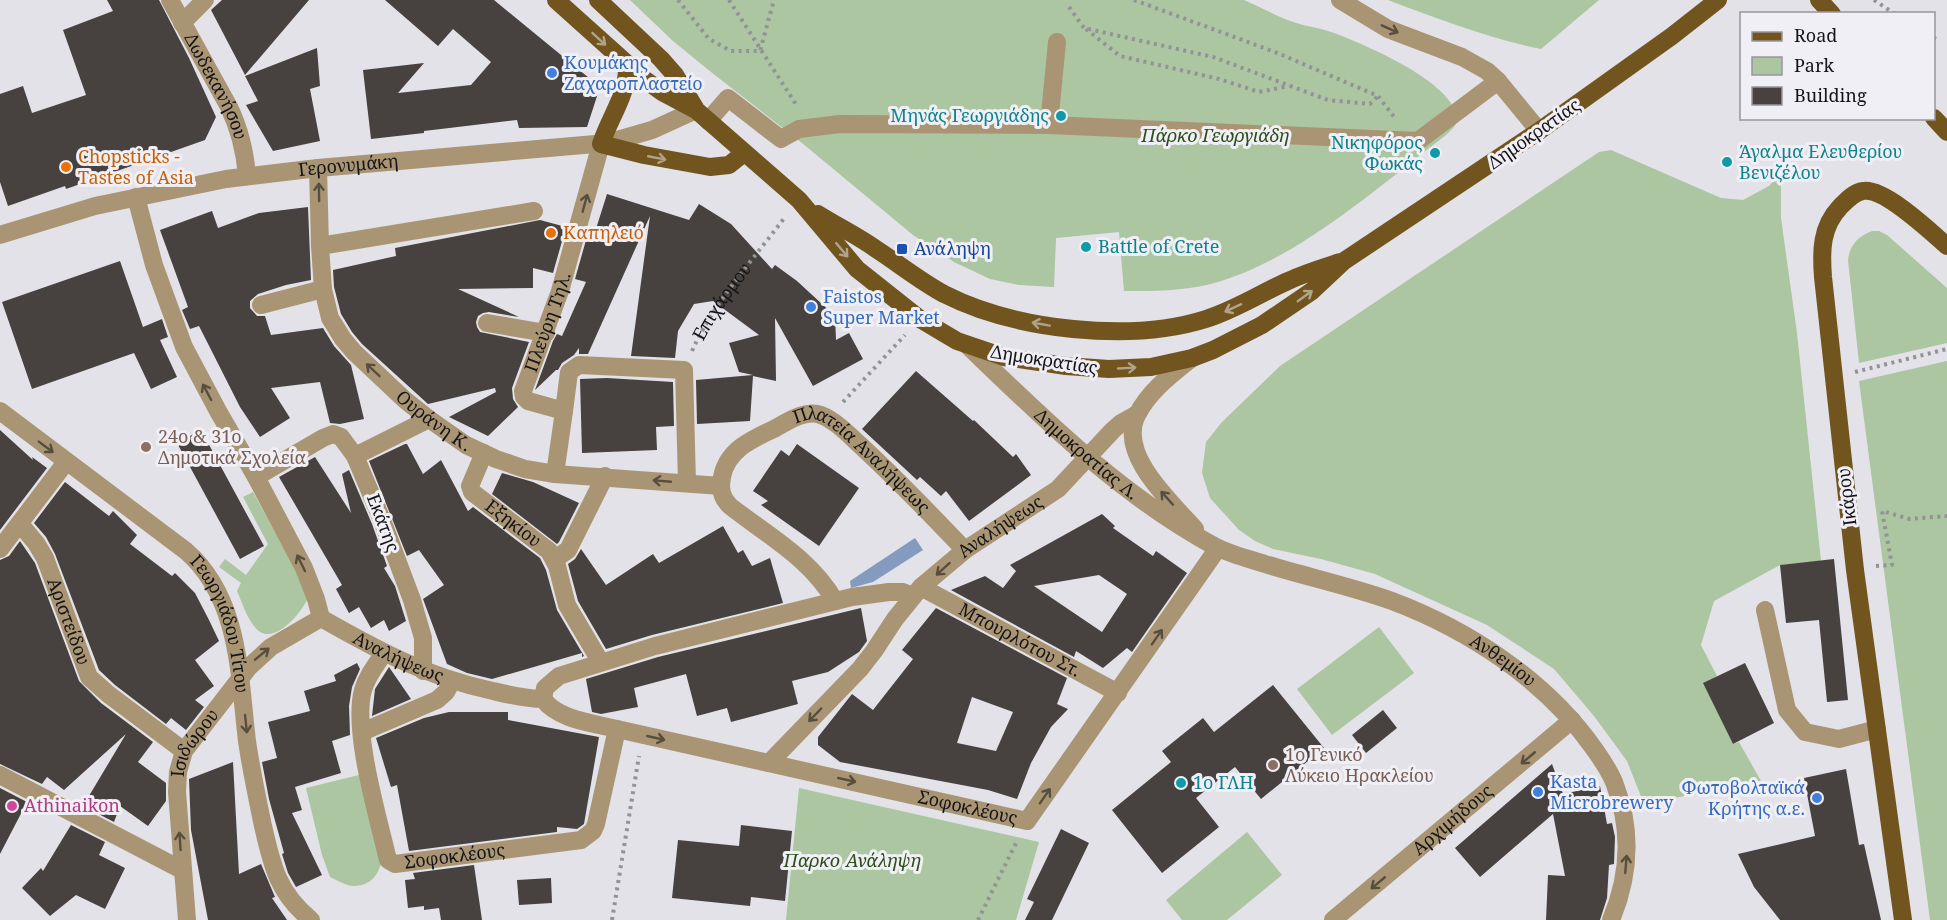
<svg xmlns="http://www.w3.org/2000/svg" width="1947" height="920" font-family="'Noto Serif',serif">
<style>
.green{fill:#abc6a1}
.water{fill:#849bbf}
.building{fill:#474240;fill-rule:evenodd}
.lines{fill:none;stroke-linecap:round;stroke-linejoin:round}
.path{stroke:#939297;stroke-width:4;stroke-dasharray:3 4.5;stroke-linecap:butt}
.minor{stroke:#a99573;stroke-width:18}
.major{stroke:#72551e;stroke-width:18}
.oneway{stroke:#584e40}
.oneway2{stroke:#b1a28a}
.shop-dot{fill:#3f7fe0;stroke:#f0eff5;stroke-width:2}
.culture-dot{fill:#0f9aa8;stroke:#f0eff5;stroke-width:2}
.food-dot{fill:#e8710a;stroke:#f0eff5;stroke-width:2}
.transit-dot{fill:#1a4fb4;stroke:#f0eff5;stroke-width:2}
.education-dot{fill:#8d6e63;stroke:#f0eff5;stroke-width:2}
.hotel-dot{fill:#d1479c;stroke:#f0eff5;stroke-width:2}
.labels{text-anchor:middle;stroke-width:6;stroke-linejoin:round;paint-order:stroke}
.shop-label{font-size:18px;fill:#366cbe;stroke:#f0eff5;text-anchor:start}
.street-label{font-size:18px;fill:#151416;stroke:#f0eff5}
.culture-label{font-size:18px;fill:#0d838f;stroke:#f0eff5;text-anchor:start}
.park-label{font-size:18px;font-style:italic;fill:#2b4e1a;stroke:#f0eff5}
.food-label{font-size:18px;fill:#c56008;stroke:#f0eff5;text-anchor:start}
.transit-label{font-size:18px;fill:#164399;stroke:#f0eff5;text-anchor:start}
.education-label{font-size:18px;fill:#785e54;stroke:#f0eff5;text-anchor:start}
.hotel-label{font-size:18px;fill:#b23c85;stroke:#f0eff5;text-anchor:start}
</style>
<rect width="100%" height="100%" fill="#e2e2e8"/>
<path class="green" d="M630,0H1244C1258,6 1271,13 1285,19C1301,26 1318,27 1334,33C1363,44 1458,83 1457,121C1456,126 1450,131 1446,135C1378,187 1295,262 1211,284C1183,291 1153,291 1124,291L1119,232L1056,238L1054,287L1019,285L990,279L954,262L913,235L802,143L711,72L673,41Z
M1388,0H1599L1541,49C1488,38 1438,19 1388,0Z
M1611,150L1721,198L1743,200L1769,186L1781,173V218L1797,333L1821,561L1780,565L1714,601L1701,645L1717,676L1704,684L1733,744L1739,742L1761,781L1644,804L1627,761L1594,716L1554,669L1487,625L1375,574L1321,559L1273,549L1255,541L1239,530L1210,498L1202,473L1206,442L1222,422L1280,366L1599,152Z
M1872,231H1879L1887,235L1947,288V343L1859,363L1848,260C1850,244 1858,237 1872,231Z
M1947,361V920H1930L1859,381Z
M253,492L302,581L308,598C301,614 271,650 254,626C246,616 242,602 237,591L241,583L219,567L225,559L246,575L268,544L243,497Z
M1379,627L1414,673L1332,735L1297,689Z
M363,774L382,856C381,872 372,886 354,886C346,886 337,880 330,877L322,855L306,788Z
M799,788L1039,842L1016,920H786Z
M1247,832L1282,875L1227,920H1182L1166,900Z"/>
<path class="water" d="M915,538L923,550L873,582L851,588L850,581Z"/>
<path class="building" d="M107,0H159L189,58L216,117L205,140L66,189L65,186L8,206L0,182V94L23,86L32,113L86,95L63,30L113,11Z
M222,0H309L245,75L211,10Z
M385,0H494L600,87L587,127L519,128L517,120L424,131V133L371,139L363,70L424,63L398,93L471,85L491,62L453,29L438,46Z
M317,48L320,86L310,89L320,141L273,151L246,105L258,101L245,76Z
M607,194L689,220L699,204L731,224L772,269L775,265L797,281L835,316L836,340L849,333L863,359L813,386L775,318L776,381L753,376L750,421L697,424L696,380L753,375L739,372L729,343L759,335L713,301L694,304L678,331L675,358L631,356L650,216L588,354H579V348L574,355L562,363L558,370H556L535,390L553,341L557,334L562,336L586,282L575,279L588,233L594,235Z
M308,207L311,280L286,285L258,294L250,301V308L257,316H265L271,335L323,328L334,346L351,365L364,419L340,424L330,423L320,382L271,388L290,418L260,437L240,407L199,326L190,329L182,310L188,307L160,230L212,211L218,228L259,213Z
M540,220L566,227L553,273L533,268V288L458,289L519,317L489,312L483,313L478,316L476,322L477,327L480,332L529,342L512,388L513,399L518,407L488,436L449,417L496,392L495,388L428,404L362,344L352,332L341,314L334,287L333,270L396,256L395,248Z
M120,261L143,327L162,319L168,337L160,340L177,377L151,389L134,353L32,389L2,302Z
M916,371L973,421L974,420L1013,457L1016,454L1031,475L969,521L946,491L941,496L920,477L917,480L862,429Z
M607,378L673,382L674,426L656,427L657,450L582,453L580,379Z
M0,430L33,460L32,457L47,468L0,530Z
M201,430L264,546L240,559L177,443Z
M405,444H407L423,474L441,460L468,511L473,507L540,558L546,570L557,610L584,656L582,657V653L492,679L467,673L447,664L423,599L444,585L419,550L407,556L369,461Z
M797,444L859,488L819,546L761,505L768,501L753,491L781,450L789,456Z
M315,457L351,513L342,474L349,470L372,524L387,566L384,568L395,586L406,621L389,631L384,620L371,628L359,607L349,613L336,589L342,585L279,477Z
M502,473L533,482L579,503L559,542L557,544L492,494Z
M65,482L109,516L113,511L137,535L130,544L172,576L175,573L195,593L209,620L219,641L195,660L214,686L195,700L204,707L186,730L171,718L166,724L115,685L99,670L55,554L46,537L34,523Z
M1102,514L1115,526L1113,528L1153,556L1156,551L1187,573L1132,652L1127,648L1103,668L1076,651L1074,657L951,590L985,576L1003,588L1016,571L1010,565ZM1099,575L1127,594L1102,632L1034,586Z
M723,526L738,553L743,550L752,566L770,558L783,603L652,635L606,649L578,601L568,564L575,559L581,549L606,585L653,554L659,563Z
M20,541L35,563L79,681L101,703L153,742L138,762L166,783V801L148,826L120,806L114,822L83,806L126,734L64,790L47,777L42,784L0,764V560L9,556Z
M1834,559L1848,700L1827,702L1819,620L1786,623L1780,565Z
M861,608L867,641L859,652L828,672L792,681L798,704L731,722L727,708L697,716L686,674L634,688L638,707L601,714L592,712L586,679L658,657Z
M936,608L1067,678L1057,704L1068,709L1051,727L1031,763L1017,799L988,790L840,762L818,745V737L852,694L873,710L913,659L902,650ZM972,697L1013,712L996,751L957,743Z
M357,663L360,669L352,687L349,706L350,735L332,741L341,773L295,787L302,810L292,813L322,875L296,887L288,873L282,854L284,853L269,799L262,762L277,758L268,722L310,711L304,691L336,681L334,675Z
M1745,663L1774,723L1733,744L1703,683Z
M389,667L411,699L372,716L375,689Z
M1273,685L1324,748L1261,799L1235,767L1196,798L1219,827L1162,873L1112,810L1171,762L1162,751L1203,718L1214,732Z
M1383,710L1397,728L1366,753L1352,735Z
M449,712H508V720L599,737L584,824L577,829L557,827V832L409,851L397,785L391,787L376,738L424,718Z
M233,762L239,874L261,864L275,897L272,898L287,920H208L191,830L189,779Z
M1552,764L1563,794L1600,786L1607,824L1612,823L1615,837L1614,864L1609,865L1607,898L1600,920H1546L1548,875L1565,876L1553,814L1480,877L1455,848Z
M1846,769L1859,845L1864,844L1881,920H1780L1754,887L1738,854L1815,836L1804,778Z
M0,788L27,802L0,854Z
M71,825L105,842L99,855L125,868L105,909L76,895L50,916L22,888L41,868L43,871Z
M741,825L792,831L785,901L751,897L750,906L672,898L678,840L739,846Z
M1061,829L1089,843L1052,920H1025L1034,902L1027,899Z
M474,865L482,920H441L439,908L424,910V906L408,908L405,880L415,879L413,873Z
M551,878L552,903L519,905L517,880Z"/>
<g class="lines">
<g class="path">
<path d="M678,0L709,39L731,51H760L774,0"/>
<path d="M729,0L797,106"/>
<path d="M1134,0L1275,52L1378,96L1395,118"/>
<path d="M1874,0L1895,14"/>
<path d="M1069,7L1084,28L1213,57L1328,100L1370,104L1378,96"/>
<path d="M1086,29L1120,56L1219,79L1259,92L1289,86"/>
<path d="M1934,38L1936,39"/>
<path id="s1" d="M692,351C714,302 753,260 785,217"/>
<path d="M1855,372L1947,349"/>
<path d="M843,402L905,335"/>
<path d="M1876,566L1892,565L1882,511L1910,519L1946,516L1947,522"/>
<path d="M612,920L639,756"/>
<path d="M978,920L1017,841"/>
</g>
<g class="minor">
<path id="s2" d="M170,0L229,107C240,130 245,151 247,176"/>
<path d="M1340,0L1388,29L1462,57L1487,71L1498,81L1539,131"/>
<path d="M182,23L205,0"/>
<path d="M708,121L728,98L781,139L799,129L840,124L1049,125L1418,141L1498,81"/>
<path d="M1049,125L1057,42"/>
<path id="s3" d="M318,168L320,246L323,289L330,318L343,339L354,352L405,400L429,419L466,445L496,459L525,469L555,474L721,486"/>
<path id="s4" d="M136,197L154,265L184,347L218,411L256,477L304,568L316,599L321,618C379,651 427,677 493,691C510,695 526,699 543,699"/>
<path id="s5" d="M0,235L95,206L226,179L318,168L607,143L652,130L696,110"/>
<path d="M320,246L534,211"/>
<path d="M261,305L323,289"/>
<path d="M487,323L546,333"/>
<path id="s6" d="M967,345C1044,419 1121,496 1216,547C1230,554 1249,559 1265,564C1307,577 1350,586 1392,601C1469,630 1547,681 1595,750C1602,760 1609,770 1614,782C1632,828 1630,875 1611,920"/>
<path d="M1192,358C1172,374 1149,391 1137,415C1117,454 1171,502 1195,529"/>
<path id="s7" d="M0,411L186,551C240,598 239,675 247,741C251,769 257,797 263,826C272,866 278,893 311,920"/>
<path d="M564,411L569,372L579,365L684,370L687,483"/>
<path id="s8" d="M484,453L470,486L472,492L549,551L557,566L567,605L600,661"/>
<path id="s9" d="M555,474L564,411L528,401L524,397L523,391L560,291L601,144"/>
<path d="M256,477L323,438L333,434L341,437L355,456"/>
<path id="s10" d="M20,524L36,543L45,558L89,677L108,694L184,751"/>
<path d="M0,549L66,462"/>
<path d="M555,559L568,550L605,476"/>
<path id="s11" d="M921,587L1118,693"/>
<path id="s12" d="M835,601C810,558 768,536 730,506C721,497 720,489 722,477C727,450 752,439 774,429C787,422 805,409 821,415C836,421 849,435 861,446C897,479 931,515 965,550"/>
<path d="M1765,610L1787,710L1805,732L1839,739L1877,729"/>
<path id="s13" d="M384,653C376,665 367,676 363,690C352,730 378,817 388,860L395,864L581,840L593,831L596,824L617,729"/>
<path d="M423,671V638L412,600L382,520L355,456L429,419"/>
<path id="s14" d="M543,699C558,720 593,723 617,729L1027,821L1218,548"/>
<path d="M543,699L545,688L559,676L655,646L852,597L889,592H903L913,596"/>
<path d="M362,732L437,700L446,692L452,681"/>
<path id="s15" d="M769,763L860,669L874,651L895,619L921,587L965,550L1058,489L1113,430L1121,423L1137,414"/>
<path d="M0,775L182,870"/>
<path id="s16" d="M187,920L177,792L178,772L184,751L249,667L271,647L321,618"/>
<path id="s17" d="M1333,920L1572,720"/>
</g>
<path class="major" d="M556,0L644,79L662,92L696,110L799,200L857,269L920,319L957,341L1004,357L1066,366L1109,369L1151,367L1192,358L1213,350L1262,325L1312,291L1344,261L1539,131L1672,36L1718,0
M598,0L661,59L675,75L695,108
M1819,0L1832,14
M627,65C628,95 610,116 601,144L644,155L710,167L729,165L744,153
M1934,118L1947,132
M818,214C837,226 858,236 876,249C899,264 920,281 944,294C1015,330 1130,343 1206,319C1235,310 1261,293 1288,281C1305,273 1322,268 1340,262
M1903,920L1855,570L1823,277C1821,251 1821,227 1840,207C1846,201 1854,192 1863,191C1884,187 1931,232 1947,246"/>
</g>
<defs><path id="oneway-shaft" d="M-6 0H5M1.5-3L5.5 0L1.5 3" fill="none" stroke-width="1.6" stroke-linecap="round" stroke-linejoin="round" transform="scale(1.5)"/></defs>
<g class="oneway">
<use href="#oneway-shaft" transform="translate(1390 29) rotate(24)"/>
<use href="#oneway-shaft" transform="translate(319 192) rotate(-91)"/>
<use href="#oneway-shaft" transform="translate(585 203) rotate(-75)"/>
<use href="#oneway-shaft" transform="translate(373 370) rotate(-137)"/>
<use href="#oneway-shaft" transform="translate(207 392) rotate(-118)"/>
<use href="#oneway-shaft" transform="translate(46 447) rotate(37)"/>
<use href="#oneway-shaft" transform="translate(662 481) rotate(-175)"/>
<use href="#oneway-shaft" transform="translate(1167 498) rotate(-132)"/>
<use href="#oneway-shaft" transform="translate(301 563) rotate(-116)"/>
<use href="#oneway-shaft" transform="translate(943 569) rotate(138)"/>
<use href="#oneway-shaft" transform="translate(1157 637) rotate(-55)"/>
<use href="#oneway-shaft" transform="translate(262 654) rotate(-39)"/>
<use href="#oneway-shaft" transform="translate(815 715) rotate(134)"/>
<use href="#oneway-shaft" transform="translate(246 724) rotate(84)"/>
<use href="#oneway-shaft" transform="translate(656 738) rotate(13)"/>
<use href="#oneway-shaft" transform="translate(1528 758) rotate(140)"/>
<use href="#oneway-shaft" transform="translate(847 780) rotate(13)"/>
<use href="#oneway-shaft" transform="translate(1045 796) rotate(-55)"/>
<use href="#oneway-shaft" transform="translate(180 841) rotate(-94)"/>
<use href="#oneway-shaft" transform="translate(1626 864) rotate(-85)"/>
<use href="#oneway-shaft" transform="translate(1378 883) rotate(140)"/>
</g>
<g class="oneway2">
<use href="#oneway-shaft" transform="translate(599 39) rotate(42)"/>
<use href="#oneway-shaft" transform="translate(657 158) rotate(11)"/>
<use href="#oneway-shaft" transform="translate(842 250) rotate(50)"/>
<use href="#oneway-shaft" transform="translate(1305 296) rotate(-36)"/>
<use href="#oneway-shaft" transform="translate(1233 308) rotate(155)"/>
<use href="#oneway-shaft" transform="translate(1041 324) rotate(-170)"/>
<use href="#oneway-shaft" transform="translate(1127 368) rotate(-3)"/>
</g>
<g class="shop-dot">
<circle cx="552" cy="73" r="6"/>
<circle cx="811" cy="307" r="6"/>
<circle cx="1538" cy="792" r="6"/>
<circle cx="1817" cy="798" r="6"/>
</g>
<g class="culture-dot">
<circle cx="1061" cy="116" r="6"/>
<circle cx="1435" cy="153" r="6"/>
<circle cx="1727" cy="162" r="6"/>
<circle cx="1086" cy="247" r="6"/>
<circle cx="1181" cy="783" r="6"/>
</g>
<g class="food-dot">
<circle cx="66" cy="167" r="6"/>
<circle cx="551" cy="233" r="6"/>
</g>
<rect class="transit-dot" x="896" y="243" width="12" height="12" rx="3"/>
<g class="education-dot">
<circle cx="146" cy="447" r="6"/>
<circle cx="1273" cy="765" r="6"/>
</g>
<circle class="hotel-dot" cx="12" cy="806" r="6"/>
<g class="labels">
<g class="shop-label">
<text x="564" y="69">Κουμάκης<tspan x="564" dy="21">Ζαχαροπλαστείο</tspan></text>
<text x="823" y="303">Faistos<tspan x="823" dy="21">Super Market</tspan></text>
<text x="1550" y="788">Kasta<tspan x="1550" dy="21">Microbrewery</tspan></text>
<text x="1805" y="794" text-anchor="end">Φωτοβολταϊκά<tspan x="1805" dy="21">Κρήτης α.ε.</tspan></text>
</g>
<g class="street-label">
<text dy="6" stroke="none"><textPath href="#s2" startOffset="98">Δωδεκανήσου</textPath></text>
<text transform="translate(1534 134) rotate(-35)" y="6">Δημοκρατίας</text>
<text dy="6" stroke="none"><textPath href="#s5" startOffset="356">Γερονυμάκη</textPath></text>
<text dy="6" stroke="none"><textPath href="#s1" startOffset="58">Επιχάρμου</textPath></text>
<text dy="6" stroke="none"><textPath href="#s9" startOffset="186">Πλεύρη Τηλ.</textPath></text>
<text transform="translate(1044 360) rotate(9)" y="6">Δημοκρατίας</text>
<text dy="6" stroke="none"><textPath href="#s3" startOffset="298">Ουράνη Κ.</textPath></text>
<text dy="6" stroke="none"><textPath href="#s6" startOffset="162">Δημοκρατίας Λ.</textPath></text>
<text dy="6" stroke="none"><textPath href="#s12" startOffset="356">Πλατεία Αναλήψεως</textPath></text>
<text transform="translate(1847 497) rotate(-97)" y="6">Ικάρου</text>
<text transform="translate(383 523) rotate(69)" y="6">Εκάτης</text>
<text dy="6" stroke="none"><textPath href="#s8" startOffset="94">Εξηκίου</textPath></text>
<text dy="6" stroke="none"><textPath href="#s15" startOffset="333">Αναλήψεως</textPath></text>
<text dy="6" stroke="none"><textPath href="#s10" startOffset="110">Αριστείδου</textPath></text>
<text dy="6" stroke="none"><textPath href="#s7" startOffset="316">Γεωργιάδου Τίτου</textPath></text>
<text dy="6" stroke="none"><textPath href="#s11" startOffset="112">Μπουρλότου Στ.</textPath></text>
<text dy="6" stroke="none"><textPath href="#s4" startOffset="549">Αναλήψεως</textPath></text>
<text dy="6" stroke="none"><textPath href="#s6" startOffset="632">Ανθεμίου</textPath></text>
<text dy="6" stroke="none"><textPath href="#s16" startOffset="182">Ισιδώρου</textPath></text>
<text dy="6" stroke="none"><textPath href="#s14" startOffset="441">Σοφοκλέους</textPath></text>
<text dy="6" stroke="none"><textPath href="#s17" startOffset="156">Αρχιμήδους</textPath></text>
<text dy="6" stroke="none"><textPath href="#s13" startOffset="284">Σοφοκλέους</textPath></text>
</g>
<g class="culture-label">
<text x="1049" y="122" text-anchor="end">Μηνάς Γεωργιάδης</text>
<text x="1423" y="149" text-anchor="end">Νικηφόρος<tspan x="1423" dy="21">Φωκάς</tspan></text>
<text x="1739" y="158">Άγαλμα Ελευθερίου<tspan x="1739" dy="21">Βενιζέλου</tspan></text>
<text x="1098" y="253">Battle of Crete</text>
<text x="1193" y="789">1o ΓΛΗ</text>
</g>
<g class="park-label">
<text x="1215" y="142">Πάρκο Γεωργιάδη</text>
<text x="852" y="867">Παρκο Ανάληψη</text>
</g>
<g class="food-label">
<text x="78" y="163">Chopsticks -<tspan x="78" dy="21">Tastes of Asia</tspan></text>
<text x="563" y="239">Καπηλειό</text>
</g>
<g class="transit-label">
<text x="914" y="255">Ανάληψη</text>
</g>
<g class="education-label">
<text x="158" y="443">24ο &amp; 31ο<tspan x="158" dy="21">Δημοτικά Σχολεία</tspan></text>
<text x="1285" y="761">1ο Γενικό<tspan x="1285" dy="21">Λύκειο Ηρακλείου</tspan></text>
</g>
<g class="hotel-label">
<text x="24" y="812">Athinaikon</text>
</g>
</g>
<rect x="1740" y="12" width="195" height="108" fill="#f0eff5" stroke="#98979c" stroke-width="1.5"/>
<rect x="1752" y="32" width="30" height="9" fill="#72551e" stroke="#98979c" stroke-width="1.5"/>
<text x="1794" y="42" font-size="18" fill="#151416">Road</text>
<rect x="1752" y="57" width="30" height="18" fill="#abc6a1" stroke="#98979c" stroke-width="1.5"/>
<text x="1794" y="72" font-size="18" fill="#151416">Park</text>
<rect x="1752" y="87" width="30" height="18" fill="#474240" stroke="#98979c" stroke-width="1.5"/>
<text x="1794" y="102" font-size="18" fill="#151416">Building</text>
</svg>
